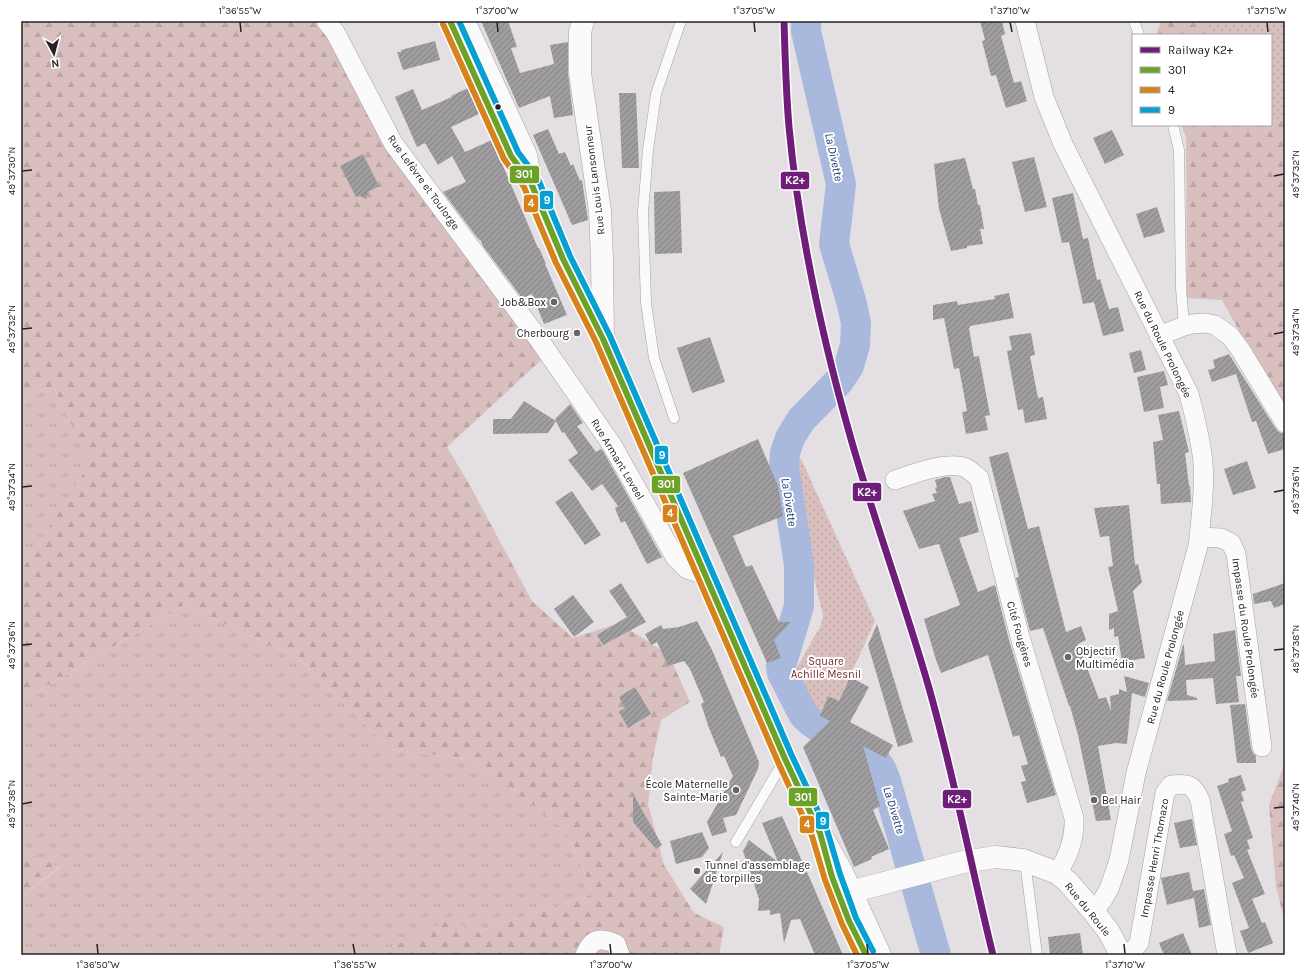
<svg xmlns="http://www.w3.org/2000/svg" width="1306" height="976" font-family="Karla,sans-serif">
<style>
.grass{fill:url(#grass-tufts)}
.forest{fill:url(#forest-firs)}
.park{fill:url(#park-dots)}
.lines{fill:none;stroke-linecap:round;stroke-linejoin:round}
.river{stroke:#a8b9dd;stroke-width:30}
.building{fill:url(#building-hatch)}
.lane-casing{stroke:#a5a1a5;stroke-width:11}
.street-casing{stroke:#a5a1a5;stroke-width:20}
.secondary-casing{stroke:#a5a1a5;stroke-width:23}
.primary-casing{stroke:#a5a1a5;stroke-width:23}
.lane{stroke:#fbfafb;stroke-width:10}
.street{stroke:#fbfafb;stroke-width:19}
.secondary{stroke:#fbfafb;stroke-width:22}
.primary{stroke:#fbfafb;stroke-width:22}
.bus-1-casing{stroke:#fff;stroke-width:9}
.bus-2-casing{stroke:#fff;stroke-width:9}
.bus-3-casing{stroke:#fff;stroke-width:9}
.bus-1{stroke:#6da228;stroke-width:6}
.bus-2{stroke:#d7831d;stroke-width:6}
.bus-3{stroke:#07a0d3;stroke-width:6}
.rail-1-casing{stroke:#fff;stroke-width:10}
.rail-1{stroke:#6e1e78;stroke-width:7}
.ticks{fill:none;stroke:#252225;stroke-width:1.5}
.bus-dot{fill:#252225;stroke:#fff;stroke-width:1.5}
.poi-dot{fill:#686468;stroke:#fff;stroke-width:1.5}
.labels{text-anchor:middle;stroke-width:4;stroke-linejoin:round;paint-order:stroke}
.street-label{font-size:11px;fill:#252225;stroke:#fff}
.poi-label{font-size:11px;fill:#252225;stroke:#fff;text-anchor:end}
.park-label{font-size:11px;fill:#752a25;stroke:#fff}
.water-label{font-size:12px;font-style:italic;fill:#1e3c77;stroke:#fff}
.line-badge{stroke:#fff;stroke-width:1.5}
.badge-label{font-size:11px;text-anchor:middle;font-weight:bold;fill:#fff}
.neatline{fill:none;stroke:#252225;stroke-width:1.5}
.ticks-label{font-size:10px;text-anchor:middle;fill:#252225}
</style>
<defs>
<pattern id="grass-tufts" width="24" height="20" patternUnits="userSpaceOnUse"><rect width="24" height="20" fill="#d9c0bf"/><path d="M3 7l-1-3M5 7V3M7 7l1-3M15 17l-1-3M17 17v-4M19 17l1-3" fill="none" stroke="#baa5a4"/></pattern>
<pattern id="forest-firs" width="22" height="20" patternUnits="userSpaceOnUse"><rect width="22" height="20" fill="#d9c0bf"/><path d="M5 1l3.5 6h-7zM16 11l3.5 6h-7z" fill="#baa5a4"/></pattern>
<pattern id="park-dots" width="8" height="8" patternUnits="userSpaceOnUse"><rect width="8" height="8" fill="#d9c0bf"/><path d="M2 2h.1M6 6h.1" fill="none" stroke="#baa5a4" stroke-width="1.8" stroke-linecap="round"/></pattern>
<pattern id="building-hatch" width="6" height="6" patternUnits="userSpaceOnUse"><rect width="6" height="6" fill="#9f9da0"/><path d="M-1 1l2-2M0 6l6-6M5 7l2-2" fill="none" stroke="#818082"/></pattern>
</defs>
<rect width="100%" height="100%" fill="#e3dfe3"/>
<path class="grass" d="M54,388L91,463L21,571V406L34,390Z
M184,605L300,659L390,749L474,760L566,830L594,894L479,931L471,955H21V897L59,868L26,852L21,853V701Z"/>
<path class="forest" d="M21,21H326L393,143L549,353L447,447L468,482L532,601L573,638L619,623L669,655L690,702L661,720L653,758L648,804L664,865L694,913L724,927L719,955H376L448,920L479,931L594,894L566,830L474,760L390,749L300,659L184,605L21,701V571L90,463L54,388L34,390L21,406Z
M1161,21H1285V415L1222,300L1187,298L1186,137L1181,125H1271V35H1156Z
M1285,763V924L1276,886L1269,805Z
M26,852L59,867L21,897V853Z"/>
<path class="park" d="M1207,21H1285V126L1271,113V35H1208Z
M793,448L802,461L875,621L843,692L842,702L828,696L822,711C805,701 797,689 796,669L821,625L823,616L789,472L791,454Z"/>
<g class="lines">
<path class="river" d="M806,21V31L841,184L834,244L852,304L856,323L855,345L849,366L839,381L801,420L790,438L785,453L784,467L799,565V606L781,666L782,673L803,714C822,737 864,743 880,767C884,774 886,781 888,788L936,955"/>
</g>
<path class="building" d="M481,21H508L517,47L511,48L520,73L554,64L550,45L568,42V73L573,115L554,118L550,96L519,108Z
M980,21H1002L1005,34L1001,36L1014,83L1021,81L1027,101L1006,108L996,75L991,76L982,41L985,40Z
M435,41L440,60L403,70L397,52H401V50Z
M470,87L481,113L451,127L465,152L492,140L538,248H539L546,264H545L567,315L544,324L532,294L522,298L483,246L480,239L479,240L443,192L466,182L452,156L438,165L425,143L417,147L395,97L413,89L422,110L452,97L451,96Z
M619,93H636L639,168H622Z
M548,129L559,154L565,152L571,166L573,164L580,181L582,180L588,220L572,225L533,135Z
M1112,130L1124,155L1105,164L1093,138Z
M363,154L379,186L368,192L366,199L360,196L356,197L340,166Z
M1034,157L1047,207L1025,212L1012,162Z
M965,158L973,189H975L978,205H980L984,229H980L983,244L967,246V248L951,251L939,209L934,164Z
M680,191L682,253L655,254L654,192Z
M1073,193L1083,239L1088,238L1097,280L1100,279L1109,309L1118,307L1124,331L1103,336L1094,302L1083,304L1069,242L1062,243L1052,198Z
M1157,207L1165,232L1144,238L1136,214Z
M1009,293L1014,318L970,326V327L969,328L974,357L979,356L990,415L985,416L988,430L966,434L962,412L967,411L959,368L954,369L944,318L933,320V305L957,301L958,305L995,299L994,296Z
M1031,333L1035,355L1030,356L1038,398L1043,397L1047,419L1025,423L1023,409L1018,410L1007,351L1012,350L1009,336Z
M710,337L725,382L692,393L677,348Z
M1141,350L1146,370L1134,373L1129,353Z
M1227,351L1276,429L1279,432L1285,434V449L1268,454L1256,421L1252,422L1236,374L1212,382L1208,370L1215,368L1213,360L1229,354Z
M1164,371L1168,385L1160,387L1164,408L1144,412L1137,377Z
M524,401L556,421L548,433L493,434V419H511Z
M570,404L583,423L577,426L596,452L601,449L603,451L662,557L647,564L625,521L621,523L615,508L618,506L602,484L592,491L568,460L578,453L564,432L562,433L555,419Z
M1179,411L1189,452L1185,453L1189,486H1190L1191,502L1161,504L1160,484H1157L1153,442L1163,440L1158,415Z
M758,439L778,486L783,516L733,536L746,567L752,565L779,622H791L774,640L781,658L767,663L683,473Z
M1008,452L1028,529L1039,526L1066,632L1081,626L1086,640L1078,644L1099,699L1106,697L1111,711L1110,696L1119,694V689L1127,692L1124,676L1149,683L1145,697L1132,693L1127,744L1116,743L1098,746L1111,820L1096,821L1078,735L1070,706H1069L1043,628L1030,631L1016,578L1019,577L989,457Z
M1247,461L1256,488L1233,495L1224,469Z
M945,477H950L959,504L971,501L979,532L959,538L978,592L995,585L1009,640L1056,795L1027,803L1021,782L1026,781L1021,766L1028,764L1019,735L1013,737L988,655L941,673L936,660L924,619L960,605L939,544L919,549L903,511L935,501L932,494L937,493L935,488L937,487L935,480Z
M572,491L601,535L585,545L555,502Z
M1129,505L1135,565L1138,564L1142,582L1133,591L1145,658L1122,662L1118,636L1114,637V628L1109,630V614L1118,611L1108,567L1113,566L1109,536L1100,537L1094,508Z
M621,583L646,622L603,645L597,635L627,617L609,591Z
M1285,583V604L1274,608L1271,601L1254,604L1253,594Z
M573,595L594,622L574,637L554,609Z
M697,621L713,652L759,762L758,769L736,815L723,818L727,832L712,836L707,822L733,776L724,756L721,757L709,728L701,704L704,702L690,669L684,661L668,666L657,642L651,645L645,634L661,625L663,629L679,627Z
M877,624L913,742L898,747L868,645Z
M1235,630L1241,676H1236L1239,702L1216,704L1213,678L1186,680L1187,695L1197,698V700L1167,701L1183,645H1184L1185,665L1215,661L1213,634Z
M850,677L869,687L850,722L893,745L886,758L863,746L880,806L873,810L889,849L871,857L872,859L854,867L803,747L830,721L820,716L828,696L839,701Z
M635,687L651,714L628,728L619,712L625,708L619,697Z
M1245,704L1251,748L1253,753L1256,756V763H1237L1230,705Z
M1241,775L1246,790L1241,792L1244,801L1241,802L1253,838L1247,840L1250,849L1247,850L1265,894L1252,899L1262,923L1265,922L1273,943L1248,953L1240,931L1249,928L1232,883L1244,878L1234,855L1231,856L1224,834L1232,831L1217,786L1229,782L1228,779Z
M633,794L662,845L656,849L633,822Z
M782,816L814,888L843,955H815L800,919L791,920L784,943L780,913L770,915V910L758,911L759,899L743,851L749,840L778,862L762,823Z
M1192,819L1197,845L1180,848L1174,823Z
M702,832L709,848L702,857L676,864L670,841Z
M723,852L712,886L706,904L690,889Z
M1189,872L1193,891L1204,889L1211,925L1199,928L1194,898L1167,905L1161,878Z
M1080,933L1083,955H1050L1048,937Z
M1183,933L1192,955H1164L1159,943Z"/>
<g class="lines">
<g class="lane-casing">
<path id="lane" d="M1134,21L1139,35
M1173,125L1179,150L1181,288L1184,326
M674,418L654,358L646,303L643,212L648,150L656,94L681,21
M736,842L785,759
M1025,861L1037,955"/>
</g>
<g class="street-casing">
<path id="street" d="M326,21L335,32L393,143L535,334L612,445L675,557L687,569L705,575
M1025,21L1044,97L1063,144L1189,394C1195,417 1201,440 1203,463C1205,489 1201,520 1198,546L1136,773L1119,860L1109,889L1102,901L1093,911
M1159,336L1184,326L1192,324L1205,323L1215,325L1230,336L1240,349L1285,423
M895,480C913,474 949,460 966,468C970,470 975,475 979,478L1020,637L1074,818C1075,838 1068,857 1057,873
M1199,537L1221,538L1231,543L1236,554L1262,747
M585,955C591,938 601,937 616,944L620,955
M1129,955L1139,943L1165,793L1171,785C1188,783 1193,784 1200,800L1227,955"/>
</g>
<g class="secondary-casing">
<path id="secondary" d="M583,21L580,32V73L600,211L602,259L603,339
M839,895L963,862L996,857L1023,860L1057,873L1067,881L1093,911L1109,932L1121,955"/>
</g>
<g class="primary-casing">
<path id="primary" d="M464,21L526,155L531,183L563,259L603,339L785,759L820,833L842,872L880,955"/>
</g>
<use href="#lane" class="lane"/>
<use href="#street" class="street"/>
<use href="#secondary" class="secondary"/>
<use href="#primary" class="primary"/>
<g class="bus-1-casing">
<path id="bus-1" d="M450,21L511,156L531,183L563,259L603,339L785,759L820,833L832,877L849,921L866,955"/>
</g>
<g class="bus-2-casing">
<path id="bus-2" d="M443,24L504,159L524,187L556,263L596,342L778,762L812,836L825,880L842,924L857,955"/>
</g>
<g class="bus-3-casing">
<path id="bus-3" d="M459,21L518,152L538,179L570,256L610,336L792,756L827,830L840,874L856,918L873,951"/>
</g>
<use href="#bus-1" class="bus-1"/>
<use href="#bus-2" class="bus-2"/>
<use href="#bus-3" class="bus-3"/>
<g class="rail-1-casing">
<path id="rail-1" d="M784,21C785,56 786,92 789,127C799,233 822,337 851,439C875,523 905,604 929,688C954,776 971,866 993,955"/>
</g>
<use href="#rail-1" class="rail-1"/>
</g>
<path class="ticks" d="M240,22L241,32M497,22L498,32M754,22L755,32M1010,22L1012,32M1267,22L1268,32M22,171L32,170M1274,176L1284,174M22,329L32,328M1274,334L1284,332M22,487L32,486M1274,492L1284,490M22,645L32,644M1274,650L1284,649M22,804L32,802M1274,808L1284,807M97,944L98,954M353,944L355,954M610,944L611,954M867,944L868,954M1124,944L1125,954"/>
<circle class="bus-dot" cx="498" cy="107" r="3.5"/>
<g class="poi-dot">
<circle cx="554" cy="302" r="4"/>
<circle cx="577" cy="333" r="4"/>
<circle cx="1068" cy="657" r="4"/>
<circle cx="736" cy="790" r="4"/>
<circle cx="1094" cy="800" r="4"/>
<circle cx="697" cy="871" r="4"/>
</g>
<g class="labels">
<g class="street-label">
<text transform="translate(594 180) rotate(-97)" y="4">Rue Louis Lansonneur</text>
<text transform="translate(424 182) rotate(54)" y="4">Rue Lefèvre et Toulorge</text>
<text transform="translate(1163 344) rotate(64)" y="4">Rue du Roule Prolongée</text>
<text transform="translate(618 459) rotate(59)" y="4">Rue Armant Leveel</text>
<text transform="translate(1246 628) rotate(82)" y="4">Impasse du Roule Prolongée</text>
<text transform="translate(1020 634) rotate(74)" y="4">Cité Fougères</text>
<text transform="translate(1165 667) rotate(-75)" y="4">Rue du Roule Prolongée</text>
<text transform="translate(1154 858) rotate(-80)" y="4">Impasse Henri Thomazo</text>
<text transform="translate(1088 909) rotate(51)" y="4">Rue du Roule</text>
</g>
<g class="poi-label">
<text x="546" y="306">Job&amp;Box</text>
<text x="569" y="337">Cherbourg</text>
<text x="1076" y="655" text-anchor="start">Objectif<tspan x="1076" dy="13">Multimédia</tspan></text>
<text x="728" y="788">École Maternelle<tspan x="728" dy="13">Sainte-Marie</tspan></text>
<text x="1102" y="804" text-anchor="start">Bel Hair</text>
<text x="705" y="869" text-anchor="start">Tunnel d'assemblage<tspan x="705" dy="13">de torpilles</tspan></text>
</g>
<g class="park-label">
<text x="826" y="665">Square<tspan x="826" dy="13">Achille Mesnil</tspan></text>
</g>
<g class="water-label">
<text transform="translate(834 157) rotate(78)" y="4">La Divette</text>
<text transform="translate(789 502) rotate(81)" y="4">La Divette</text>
<text transform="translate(894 810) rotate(73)" y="4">La Divette</text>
</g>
</g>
<g class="line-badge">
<rect x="509" y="165" width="31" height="19" rx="4" fill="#6da228"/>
<rect x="780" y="171" width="30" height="19" rx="4" fill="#6e1e78"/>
<rect x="539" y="190" width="15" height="20" rx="4" fill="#07a0d3"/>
<rect x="523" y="194" width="16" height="19" rx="4" fill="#d7831d"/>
<rect x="654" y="445" width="15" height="20" rx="4" fill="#07a0d3"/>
<rect x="651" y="475" width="30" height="19" rx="4" fill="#6da228"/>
<rect x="852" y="482" width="30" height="20" rx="4" fill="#6e1e78"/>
<rect x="662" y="504" width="16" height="19" rx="4" fill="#d7831d"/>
<rect x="788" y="787" width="30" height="20" rx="4" fill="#6da228"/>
<rect x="942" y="789" width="30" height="20" rx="4" fill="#6e1e78"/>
<rect x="815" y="811" width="15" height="19" rx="4" fill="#07a0d3"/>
<rect x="799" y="815" width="16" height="19" rx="4" fill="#d7831d"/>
</g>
<g class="badge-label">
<text x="524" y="178">301</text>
<text x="795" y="184">K2+</text>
<text x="547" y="204">9</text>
<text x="531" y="207">4</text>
<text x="662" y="459">9</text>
<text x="666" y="488">301</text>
<text x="867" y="496">K2+</text>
<text x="670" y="517">4</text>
<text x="803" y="801">301</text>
<text x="957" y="803">K2+</text>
<text x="823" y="825">9</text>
<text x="807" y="828">4</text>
</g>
<rect width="1306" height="976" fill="none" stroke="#ffffff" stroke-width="44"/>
<rect x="1132" y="34" width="140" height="92" fill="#ffffff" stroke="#a8a7a8"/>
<rect x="1140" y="47" width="20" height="6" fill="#6e1e78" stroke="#a8a7a8"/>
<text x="1168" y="54" font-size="12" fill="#252225">Railway K2+</text>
<rect x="1140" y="67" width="20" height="6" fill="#6da228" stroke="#a8a7a8"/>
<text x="1168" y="74" font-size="12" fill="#252225">301</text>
<rect x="1140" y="87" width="20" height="6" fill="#d7831d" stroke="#a8a7a8"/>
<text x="1168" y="94" font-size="12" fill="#252225">4</text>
<rect x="1140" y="107" width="20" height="6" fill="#07a0d3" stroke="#a8a7a8"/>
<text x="1168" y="114" font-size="12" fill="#252225">9</text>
<g transform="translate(54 54) rotate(173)" stroke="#ffffff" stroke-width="3" paint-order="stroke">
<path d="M0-3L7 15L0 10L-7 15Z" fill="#252225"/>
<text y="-6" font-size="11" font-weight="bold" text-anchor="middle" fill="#252225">N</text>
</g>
<rect x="22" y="22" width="1262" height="932" class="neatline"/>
<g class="ticks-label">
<text x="240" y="14">1°36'55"W</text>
<text x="497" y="14">1°37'00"W</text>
<text x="754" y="14">1°37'05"W</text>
<text x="1010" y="14">1°37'10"W</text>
<text x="1267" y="14">1°37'15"W</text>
<text transform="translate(11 171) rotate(-90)" y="4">49°37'30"N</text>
<text transform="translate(1295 174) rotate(-90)" y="4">49°37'32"N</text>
<text transform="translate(11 329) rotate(-90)" y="4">49°37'32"N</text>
<text transform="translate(1295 332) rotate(-90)" y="4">49°37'34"N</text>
<text transform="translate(11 487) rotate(-90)" y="4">49°37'34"N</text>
<text transform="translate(1295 490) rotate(-90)" y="4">49°37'36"N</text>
<text transform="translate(11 645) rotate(-90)" y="4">49°37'36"N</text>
<text transform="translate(1295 649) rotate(-90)" y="4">49°37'38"N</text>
<text transform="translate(11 804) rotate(-90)" y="4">49°37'38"N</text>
<text transform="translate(1295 807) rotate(-90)" y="4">49°37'40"N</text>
<text x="98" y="968">1°36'50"W</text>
<text x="355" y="968">1°36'55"W</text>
<text x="611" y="968">1°37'00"W</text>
<text x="868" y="968">1°37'05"W</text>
<text x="1125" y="968">1°37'10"W</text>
</g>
</svg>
